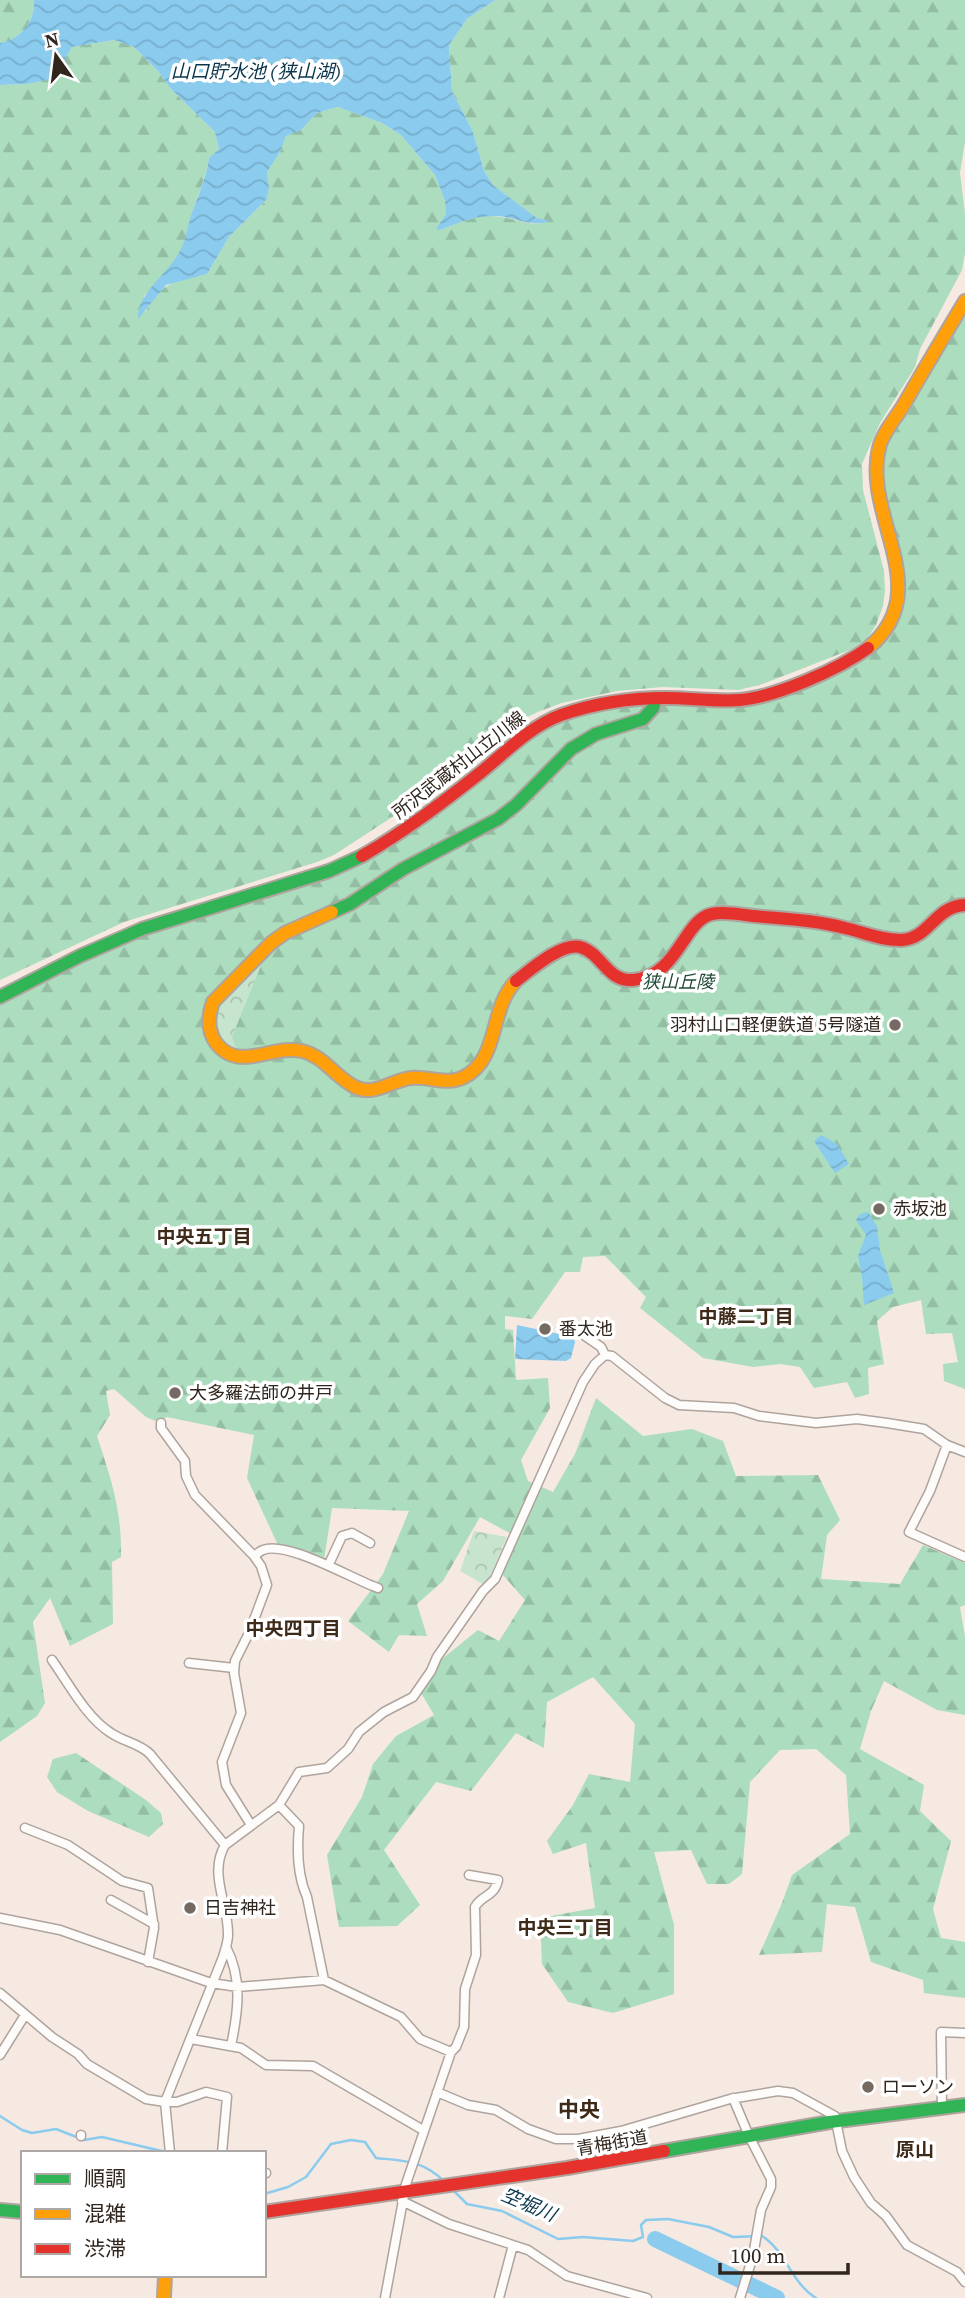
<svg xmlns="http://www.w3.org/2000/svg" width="965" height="2298" font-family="'Source Serif 4','Noto Sans JP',serif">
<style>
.forest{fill:url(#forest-firs)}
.park{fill:url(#park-crowns)}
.water{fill:url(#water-waves)}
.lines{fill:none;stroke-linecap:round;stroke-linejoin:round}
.stream{stroke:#8acbee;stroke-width:2.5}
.river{stroke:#8acbee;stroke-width:16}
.street-casing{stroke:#aea49d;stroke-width:11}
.fast-casing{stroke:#aea49d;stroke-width:16}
.slow-casing{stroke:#aea49d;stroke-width:16}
.jam-casing{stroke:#aea49d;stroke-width:16}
.street{stroke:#fefcfa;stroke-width:8}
.fast{stroke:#30b455;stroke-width:12}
.slow{stroke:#ff9f0a;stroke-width:12}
.jam{stroke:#e5322d;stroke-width:12}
.poi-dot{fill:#756a62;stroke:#fff;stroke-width:2.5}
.labels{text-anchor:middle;stroke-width:7;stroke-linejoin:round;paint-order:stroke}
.street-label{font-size:18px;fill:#30261e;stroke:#fff}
.park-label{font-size:18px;font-style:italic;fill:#204b37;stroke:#fff}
.poi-label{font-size:18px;fill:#30261e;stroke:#fff;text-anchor:start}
.water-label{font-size:19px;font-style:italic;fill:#0a364c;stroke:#fff}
.neighbourhood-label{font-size:19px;font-weight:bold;fill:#3e2a19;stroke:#fff}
.quarter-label{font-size:21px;font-weight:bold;fill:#3e2a19;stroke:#fff}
</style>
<defs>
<pattern id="forest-firs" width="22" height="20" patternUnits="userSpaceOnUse" patternTransform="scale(1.75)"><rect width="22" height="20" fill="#abddbe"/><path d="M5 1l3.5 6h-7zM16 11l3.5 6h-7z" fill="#93bea3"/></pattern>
<pattern id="park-crowns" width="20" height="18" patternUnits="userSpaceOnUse" patternTransform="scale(1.75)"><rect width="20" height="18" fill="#c7e5ce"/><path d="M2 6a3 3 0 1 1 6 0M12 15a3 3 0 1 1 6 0" fill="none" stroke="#abc4b0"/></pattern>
<pattern id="water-waves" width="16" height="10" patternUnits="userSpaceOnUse" patternTransform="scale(1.75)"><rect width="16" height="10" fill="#8acbee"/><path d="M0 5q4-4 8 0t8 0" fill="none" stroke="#77aecc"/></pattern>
</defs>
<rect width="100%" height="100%" fill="#f6e9e1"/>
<path class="forest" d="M0,0H34C35,22 21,39 0,43Z
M495,0H965V142L960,173L965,214V253L962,270L920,349L915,367L880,423L862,464L863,490L884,571L885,591L883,606L876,625L867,639L850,650L760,685L738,690L663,687L617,691L562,703L540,711L523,719L455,776L334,855L317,862L124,922L0,980V85L27,84L52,79L72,47L114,40L134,47L158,71L170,88L215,132L219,149L209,158C206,178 197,197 191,216C189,223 188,231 186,238C179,261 160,280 144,296L145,312C165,279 173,283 207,274L229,237L267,199L269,188L267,172L279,154L286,135L301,130L317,113L338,107L382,123L401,135L435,175L445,201L446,214L437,227V231C459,223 477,213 501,217C518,219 532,228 550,221L537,218L493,185L484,171L473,132L452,91L449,45L467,19Z
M965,301V1389L944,1381L943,1364L958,1362L952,1333L926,1334L921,1300L893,1307L877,1321L884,1364L868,1368L869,1394L855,1398L847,1382L814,1388L800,1367L780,1364L753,1367L703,1358L640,1308L646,1297L605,1256L583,1257L580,1272H565L532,1319L505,1316V1329L513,1330L516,1380L548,1378L550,1408L521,1460L528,1481L553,1492L575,1454L596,1398L643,1436L692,1429L723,1441L736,1476L818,1475L840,1520L827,1535L821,1579L900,1584L923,1545L965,1563V1605L960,1607L965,1637V1715L937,1710L884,1681L871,1711L860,1749L924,1785L920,1811L951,1841L933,1909L941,1938L965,1942V1998L924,1993L923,1980L871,1962L855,1907L827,1904L822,1952L759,1955L782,1903L792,1875L850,1834L846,1775L816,1749L780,1750L750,1782L742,1874L729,1884H707L691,1850L654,1852L674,1925V1994L613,2013L568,2002L542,1964L540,1918L595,1908L586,1843L553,1854L547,1841L573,1805L589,1774L630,1782L635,1724L593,1677L547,1702L544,1748L516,1733L471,1791L436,1782L384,1850L420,1905L397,1926L339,1927L327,1855L362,1797L373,1764L396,1736L434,1715L420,1691L442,1659L478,1630L499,1641L525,1600L503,1575L513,1535L480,1517L443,1581L417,1604L427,1636L399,1635L389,1652L348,1621L383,1574L409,1511L332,1508L324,1560L277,1543L247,1478L254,1435L167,1417L158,1422L146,1417L114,1389L106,1391L110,1415L97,1436C111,1479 122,1510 121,1557L112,1562L113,1624L70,1646L50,1598L33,1622L45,1703L37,1716L0,1742V997L86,951L346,865L400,834L530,729L615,701L739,700L865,652L898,604L876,462Z
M76,1753L146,1800L161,1813L163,1824L149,1837L88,1811L57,1792L47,1777L53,1759Z"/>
<path class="park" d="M259,961L262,963L232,1037L238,1054C183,1026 232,987 259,961Z
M474,1531L507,1537L486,1586L460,1571Z"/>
<path class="water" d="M34,0H495L467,19L449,45L452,91L473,132L484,171L493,185L537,218L551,221C531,228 516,217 496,216C472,216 459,223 437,231V227L446,214L445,201L435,175L401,135L382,123L338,107L317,113L301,130L286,136L279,154L267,172L269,188L267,199L229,237L207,274L166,285L138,319C138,293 164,277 177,256C186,243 187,229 191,215C198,196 206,178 209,158L219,149L215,132L170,88L158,71L134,47L114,40L72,47L53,79L27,84L0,85V43C21,39 35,22 34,0Z
M821,1135L837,1144L849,1164L835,1173L814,1141Z
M868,1212L877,1226L880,1250L894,1293L864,1305L862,1277L858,1256L866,1235L856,1220L860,1214Z
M517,1325L573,1337L575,1342L571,1358L566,1361L515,1359Z"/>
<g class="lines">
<path class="stream" d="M0,2116L22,2130L32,2133L56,2129L84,2140L102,2137L166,2152
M452,2189L467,2204L502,2211L558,2239L583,2237L633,2241L643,2237L641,2225L646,2220L668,2219L709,2227L733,2237L762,2236C786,2251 791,2283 816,2298
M264,2194L288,2187L306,2177L331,2144L351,2140L365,2142L376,2158C406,2161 422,2160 445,2182"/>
<path class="river" d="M655,2239L777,2298"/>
<g class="street-casing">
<path id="street" d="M585,1336L601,1347L605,1355L612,1356L665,1398L679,1405L734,1408L759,1416L816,1423L857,1419L887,1423L924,1429L947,1445L965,1452
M161,1423V1428L185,1461L186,1476L195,1495L254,1556L261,1566L267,1585L249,1633L235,1661L234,1673L241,1713L222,1762L226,1785L251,1825
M947,1445L930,1491L909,1532L965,1557
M254,1556C257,1554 260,1551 263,1550C287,1540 354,1580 378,1588
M329,1564L342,1536L352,1533L370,1543
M52,1660C69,1684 86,1717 111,1733C124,1742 139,1743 150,1754L225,1845
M189,1663L234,1668
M279,1805L299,1826C297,1850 297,1875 307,1897L324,1980
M25,1828L68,1845L122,1881L148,1888L154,1928L148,1962
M111,1900L154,1924
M0,1918L60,1930L211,1983L238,1987L324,1980L401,2017L420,2039L451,2052
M226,1947C243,1979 238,2012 231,2046
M0,1993L52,2037L78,2054L87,2064L146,2099L165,2102H177L206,2092L227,2097L222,2153
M191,2039L241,2048L266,2065L313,2066L423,2130
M0,2055L25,2015
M437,2092L468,2105L496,2110L528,2129L556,2139H578L621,2131L730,2099L778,2091L793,2093L835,2116L842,2151L854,2177L871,2203L886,2216L907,2245L957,2272L965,2282
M733,2098L749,2136L771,2179V2187L761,2210L753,2256L740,2298
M942,2108L941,2032L965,2033
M81,2136V2135
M170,2153L165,2102L223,1957C225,1950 228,1942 228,1935C229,1905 208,1874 225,1845L279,1805L299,1772L327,1768L348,1749L359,1732L384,1712L413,1697L431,1671L437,1657L483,1591L495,1579L583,1382L595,1364L605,1355
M264,2173H266
M402,2201L449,2224L528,2250L567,2276L647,2298
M385,2298L406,2184L451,2052L456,2047L464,2027L465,1989L476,1955L475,1907C482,1894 494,1898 498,1880L469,1875
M499,2298L513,2245"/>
</g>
<g class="fast-casing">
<path id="fast" d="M332,912L350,904L403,869L498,819L516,805L571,749L596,734L643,719L653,708L656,698
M0,997L80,956L142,929L329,871L362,856
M664,2151L830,2122L965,2105
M0,2210L23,2212"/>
</g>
<g class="slow-casing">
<path id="slow" d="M868,648C938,591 862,516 879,448C882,434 895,419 903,406C923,371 944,336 965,301
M332,912L285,933L271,943L213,1002C208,1016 207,1030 216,1043C239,1073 272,1044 302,1051C324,1056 335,1077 355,1087C374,1097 392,1080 411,1078C429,1076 447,1086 464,1077C500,1059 489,1008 516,981
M164,2298L165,2275"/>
</g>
<g class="jam-casing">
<path id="jam" d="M362,856C404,832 442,803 480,773C506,752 529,727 561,715C595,703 631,698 666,698C691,698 716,702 740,700C776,697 839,669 868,648
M516,981C530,970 562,942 580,947C602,953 607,982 633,980C679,976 683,920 712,914C726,911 741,915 754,916C785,919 815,920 845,928C863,932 883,941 902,940C930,938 935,906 965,905
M264,2212L567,2168L664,2151"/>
</g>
<use href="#street" class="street"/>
<use href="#fast" class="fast"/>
<use href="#slow" class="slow"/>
<use href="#jam" class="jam"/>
</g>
<g class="poi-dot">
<circle cx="895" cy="1025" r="7"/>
<circle cx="879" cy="1209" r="7"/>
<circle cx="545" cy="1329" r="7"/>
<circle cx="175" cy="1393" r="7"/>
<circle cx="190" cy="1908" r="7"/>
<circle cx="868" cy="2087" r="7"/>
</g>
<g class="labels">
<g class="street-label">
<text transform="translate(459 765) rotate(-38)" y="6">所沢武蔵村山立川線</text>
<text transform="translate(612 2143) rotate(-10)" y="6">青梅街道</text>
</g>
<g class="park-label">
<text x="678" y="988">狭山丘陵</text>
</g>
<g class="poi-label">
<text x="881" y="1031" text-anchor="end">羽村山口軽便鉄道 5号隧道</text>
<text x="893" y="1215">赤坂池</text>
<text x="559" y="1335">番太池</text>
<text x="189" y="1399">大多羅法師の井戸</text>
<text x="204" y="1914">日吉神社</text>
<text x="882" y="2093">ローソン</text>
</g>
<g class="water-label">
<text x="256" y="78">山口貯水池 (狭山湖)</text>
<text transform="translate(529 2204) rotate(23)" y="7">空堀川</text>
</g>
<g class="neighbourhood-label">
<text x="204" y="1243">中央五丁目</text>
<text x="746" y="1323">中藤二丁目</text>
<text x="293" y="1635">中央四丁目</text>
<text x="565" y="1934">中央三丁目</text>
<text x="915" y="2156">原山</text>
</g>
<g class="quarter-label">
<text x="579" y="2117">中央</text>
</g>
</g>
<rect x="21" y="2151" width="245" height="126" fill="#ffffff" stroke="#aca8a5" stroke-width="2"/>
<rect x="35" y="2174" width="35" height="10" fill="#30b455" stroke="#aca8a5" stroke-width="2"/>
<text x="84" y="2186" font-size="21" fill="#30261e">順調</text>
<rect x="35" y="2209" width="35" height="10" fill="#ff9f0a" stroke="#aca8a5" stroke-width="2"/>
<text x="84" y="2221" font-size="21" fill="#30261e">混雑</text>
<rect x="35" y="2244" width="35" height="10" fill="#e5322d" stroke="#aca8a5" stroke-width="2"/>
<text x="84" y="2256" font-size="21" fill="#30261e">渋滞</text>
<g transform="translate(56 56) rotate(346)" stroke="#ffffff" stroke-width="5" paint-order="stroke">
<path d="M0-5L12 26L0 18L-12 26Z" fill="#30261e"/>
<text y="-10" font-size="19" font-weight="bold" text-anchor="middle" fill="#30261e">N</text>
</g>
<path d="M720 2263v10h128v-10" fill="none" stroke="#30261e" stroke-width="3.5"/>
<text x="730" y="2263" font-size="21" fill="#30261e" stroke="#ffffff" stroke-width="5" paint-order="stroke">100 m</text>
</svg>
